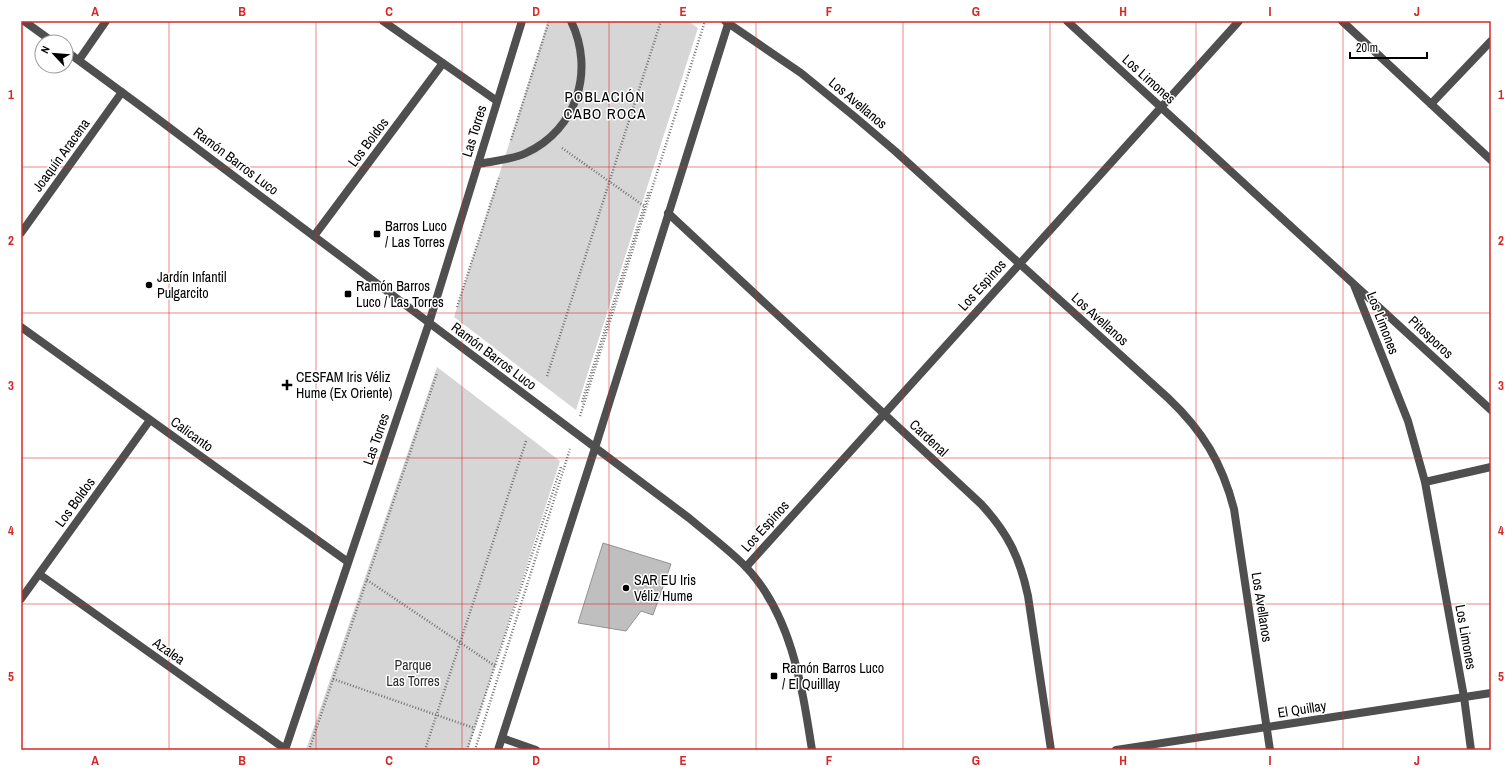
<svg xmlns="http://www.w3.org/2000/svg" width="1512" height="771" font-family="'Archivo Narrow',sans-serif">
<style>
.green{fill:#d6d6d6}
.building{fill:#bfbfbf;stroke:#939393}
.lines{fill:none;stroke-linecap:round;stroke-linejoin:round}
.path{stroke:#717171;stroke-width:2.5;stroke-dasharray:1 2;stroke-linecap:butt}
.service{stroke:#4f4f4f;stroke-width:8}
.minor{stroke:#4f4f4f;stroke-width:8}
.tertiary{stroke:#4f4f4f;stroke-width:8}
.grid{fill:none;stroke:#d62828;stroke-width:1;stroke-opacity:0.55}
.poi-dot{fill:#000;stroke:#fff;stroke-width:1.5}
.labels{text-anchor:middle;stroke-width:3;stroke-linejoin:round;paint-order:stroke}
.street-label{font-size:14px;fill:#000;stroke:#fff}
.poi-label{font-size:14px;fill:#000;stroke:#fff;text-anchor:start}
.park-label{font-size:14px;fill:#2d2d2d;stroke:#fff}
.neighbourhood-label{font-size:15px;letter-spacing:1px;fill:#000;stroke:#fff}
.neatline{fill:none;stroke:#d62828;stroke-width:1.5}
.grid-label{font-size:13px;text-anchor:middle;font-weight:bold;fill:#d62828}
</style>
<rect width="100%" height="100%" fill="#fff"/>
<path class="green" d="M548,21H688L698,28L576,410L454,317Z
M437,367L560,461L468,750H306Z"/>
<path class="building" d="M603,543L671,564L653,615L641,611L626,631L578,623Z"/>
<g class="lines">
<path class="path" d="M511,140L549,21
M562,148L644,206
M457,307L499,178
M547,376L661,21
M582,402L649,191
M580,416L705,21
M367,580L495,666
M333,679L474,728
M309,750L437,373
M425,750L526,441
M467,750L561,467
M475,750L570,449"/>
<path class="service" d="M478,164C494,161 511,160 526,153C577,129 595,71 571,21"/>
<path class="minor" d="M383,21L497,101
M725,21L801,73L855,117L895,151L1168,398C1203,431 1222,463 1234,509L1270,750
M1067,21L1491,410
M79,60L106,21
M1431,104L1491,41
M668,213L981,504C1008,533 1020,558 1028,596L1051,750
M314,236L443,63
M1354,285L1408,421L1425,482L1464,697L1471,750
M21,327L348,562
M1425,482L1491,467
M746,567L1239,21
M39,574L285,749
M21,599L150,420
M502,738L536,750"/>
<path class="tertiary" d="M24,21L53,42
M1342,21L1491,160
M66,51L146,110L689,518C708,534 728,549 745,566C792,615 802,687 812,750
M21,233L122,92
M285,750L429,323L522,21
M498,750L595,448L729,21
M1116,750L1491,693"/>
</g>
<path class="grid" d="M169,21V750M316,21V750M462,21V750M609,21V750M756,21V750M903,21V750M1050,21V750M1196,21V750M1343,21V750M21,167H1491M21,313H1491M21,458H1491M21,604H1491"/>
<g class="poi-dot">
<rect x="373" y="230" width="8" height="8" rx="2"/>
<circle cx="149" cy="285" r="4"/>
<rect x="344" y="290" width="8" height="8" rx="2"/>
<path d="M285 379h4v4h4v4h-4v4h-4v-4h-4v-4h4z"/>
<circle cx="626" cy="588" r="4"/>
<rect x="770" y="672" width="8" height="8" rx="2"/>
</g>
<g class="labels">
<g class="street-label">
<text transform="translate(1149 79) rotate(42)" y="5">Los Limones</text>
<text transform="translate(858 103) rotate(40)" y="5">Los Avellanos</text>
<text transform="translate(474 131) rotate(-73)" y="5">Las Torres</text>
<text transform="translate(368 142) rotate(-53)" y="5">Los Boldos</text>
<text transform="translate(61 155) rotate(-54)" y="5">Joaquín Aracena</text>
<text transform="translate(236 161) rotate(37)" y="5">Ramón Barros Luco</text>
<text transform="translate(982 285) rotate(-48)" y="5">Los Espinos</text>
<text transform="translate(1100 319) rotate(42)" y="5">Los Avellanos</text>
<text transform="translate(1383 323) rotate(69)" y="5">Los Limones</text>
<text transform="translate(1431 337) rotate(43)" y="5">Pitosporos</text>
<text transform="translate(494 356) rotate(37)" y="5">Ramón Barros Luco</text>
<text transform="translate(192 434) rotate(36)" y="5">Calicanto</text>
<text transform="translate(929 438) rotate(43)" y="5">Cardenal</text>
<text transform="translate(376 439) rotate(-71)" y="5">Las Torres</text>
<text transform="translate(75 502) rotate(-54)" y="5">Los Boldos</text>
<text transform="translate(765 526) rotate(-48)" y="5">Los Espinos</text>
<text transform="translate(1262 607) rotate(81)" y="5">Los Avellanos</text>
<text transform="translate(1466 637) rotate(80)" y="5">Los Limones</text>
<text transform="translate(169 651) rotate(35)" y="5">Azalea</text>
<text transform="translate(1302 709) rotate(-9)" y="5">El Quillay</text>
</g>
<g class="poi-label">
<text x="385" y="231">Barros Luco<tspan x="385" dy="16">/ Las Torres</tspan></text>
<text x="157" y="282">Jardín Infantil<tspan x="157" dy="16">Pulgarcito</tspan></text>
<text x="356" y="291">Ramón Barros<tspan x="356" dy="16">Luco / Las Torres</tspan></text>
<text x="296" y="382">CESFAM Iris Véliz<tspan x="296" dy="16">Hume (Ex Oriente)</tspan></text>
<text x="634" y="585">SAR EU Iris<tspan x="634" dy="16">Véliz Hume</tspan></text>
<text x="782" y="673">Ramón Barros Luco<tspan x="782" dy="16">/ El Quilllay</tspan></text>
</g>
<g class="park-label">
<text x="413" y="670">Parque<tspan x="413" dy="16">Las Torres</tspan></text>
</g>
<g class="neighbourhood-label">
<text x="605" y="102">POBLACIÓN<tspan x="605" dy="17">CABO ROCA</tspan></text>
</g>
</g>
<rect width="1512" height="771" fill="none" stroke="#ffffff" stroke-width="44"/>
<g transform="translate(54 54) rotate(296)"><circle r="19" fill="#ffffff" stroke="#999999"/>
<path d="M0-3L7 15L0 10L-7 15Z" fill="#000000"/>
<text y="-6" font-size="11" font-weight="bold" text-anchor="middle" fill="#000000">N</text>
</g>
<path d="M1350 52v6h77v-6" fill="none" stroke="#000000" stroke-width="2"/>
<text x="1356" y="52" font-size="12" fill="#000000" stroke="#ffffff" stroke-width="3" paint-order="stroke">20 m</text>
<rect x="22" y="22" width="1468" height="727" class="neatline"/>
<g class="grid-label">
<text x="95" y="16">A</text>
<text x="242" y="16">B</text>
<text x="389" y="16">C</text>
<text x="536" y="16">D</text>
<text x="683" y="16">E</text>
<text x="829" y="16">F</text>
<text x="976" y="16">G</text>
<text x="1123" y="16">H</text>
<text x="1270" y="16">I</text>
<text x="1417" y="16">J</text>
<text x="11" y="99">1</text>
<text x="1501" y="99">1</text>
<text x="11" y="245">2</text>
<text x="1501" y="245">2</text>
<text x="11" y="390">3</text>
<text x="1501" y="390">3</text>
<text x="11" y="535">4</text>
<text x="1501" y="535">4</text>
<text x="11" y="681">5</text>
<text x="1501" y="681">5</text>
<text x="95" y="765">A</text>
<text x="242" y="765">B</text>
<text x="389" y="765">C</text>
<text x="536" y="765">D</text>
<text x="683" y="765">E</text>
<text x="829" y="765">F</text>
<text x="976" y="765">G</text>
<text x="1123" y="765">H</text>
<text x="1270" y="765">I</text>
<text x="1417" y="765">J</text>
</g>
</svg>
